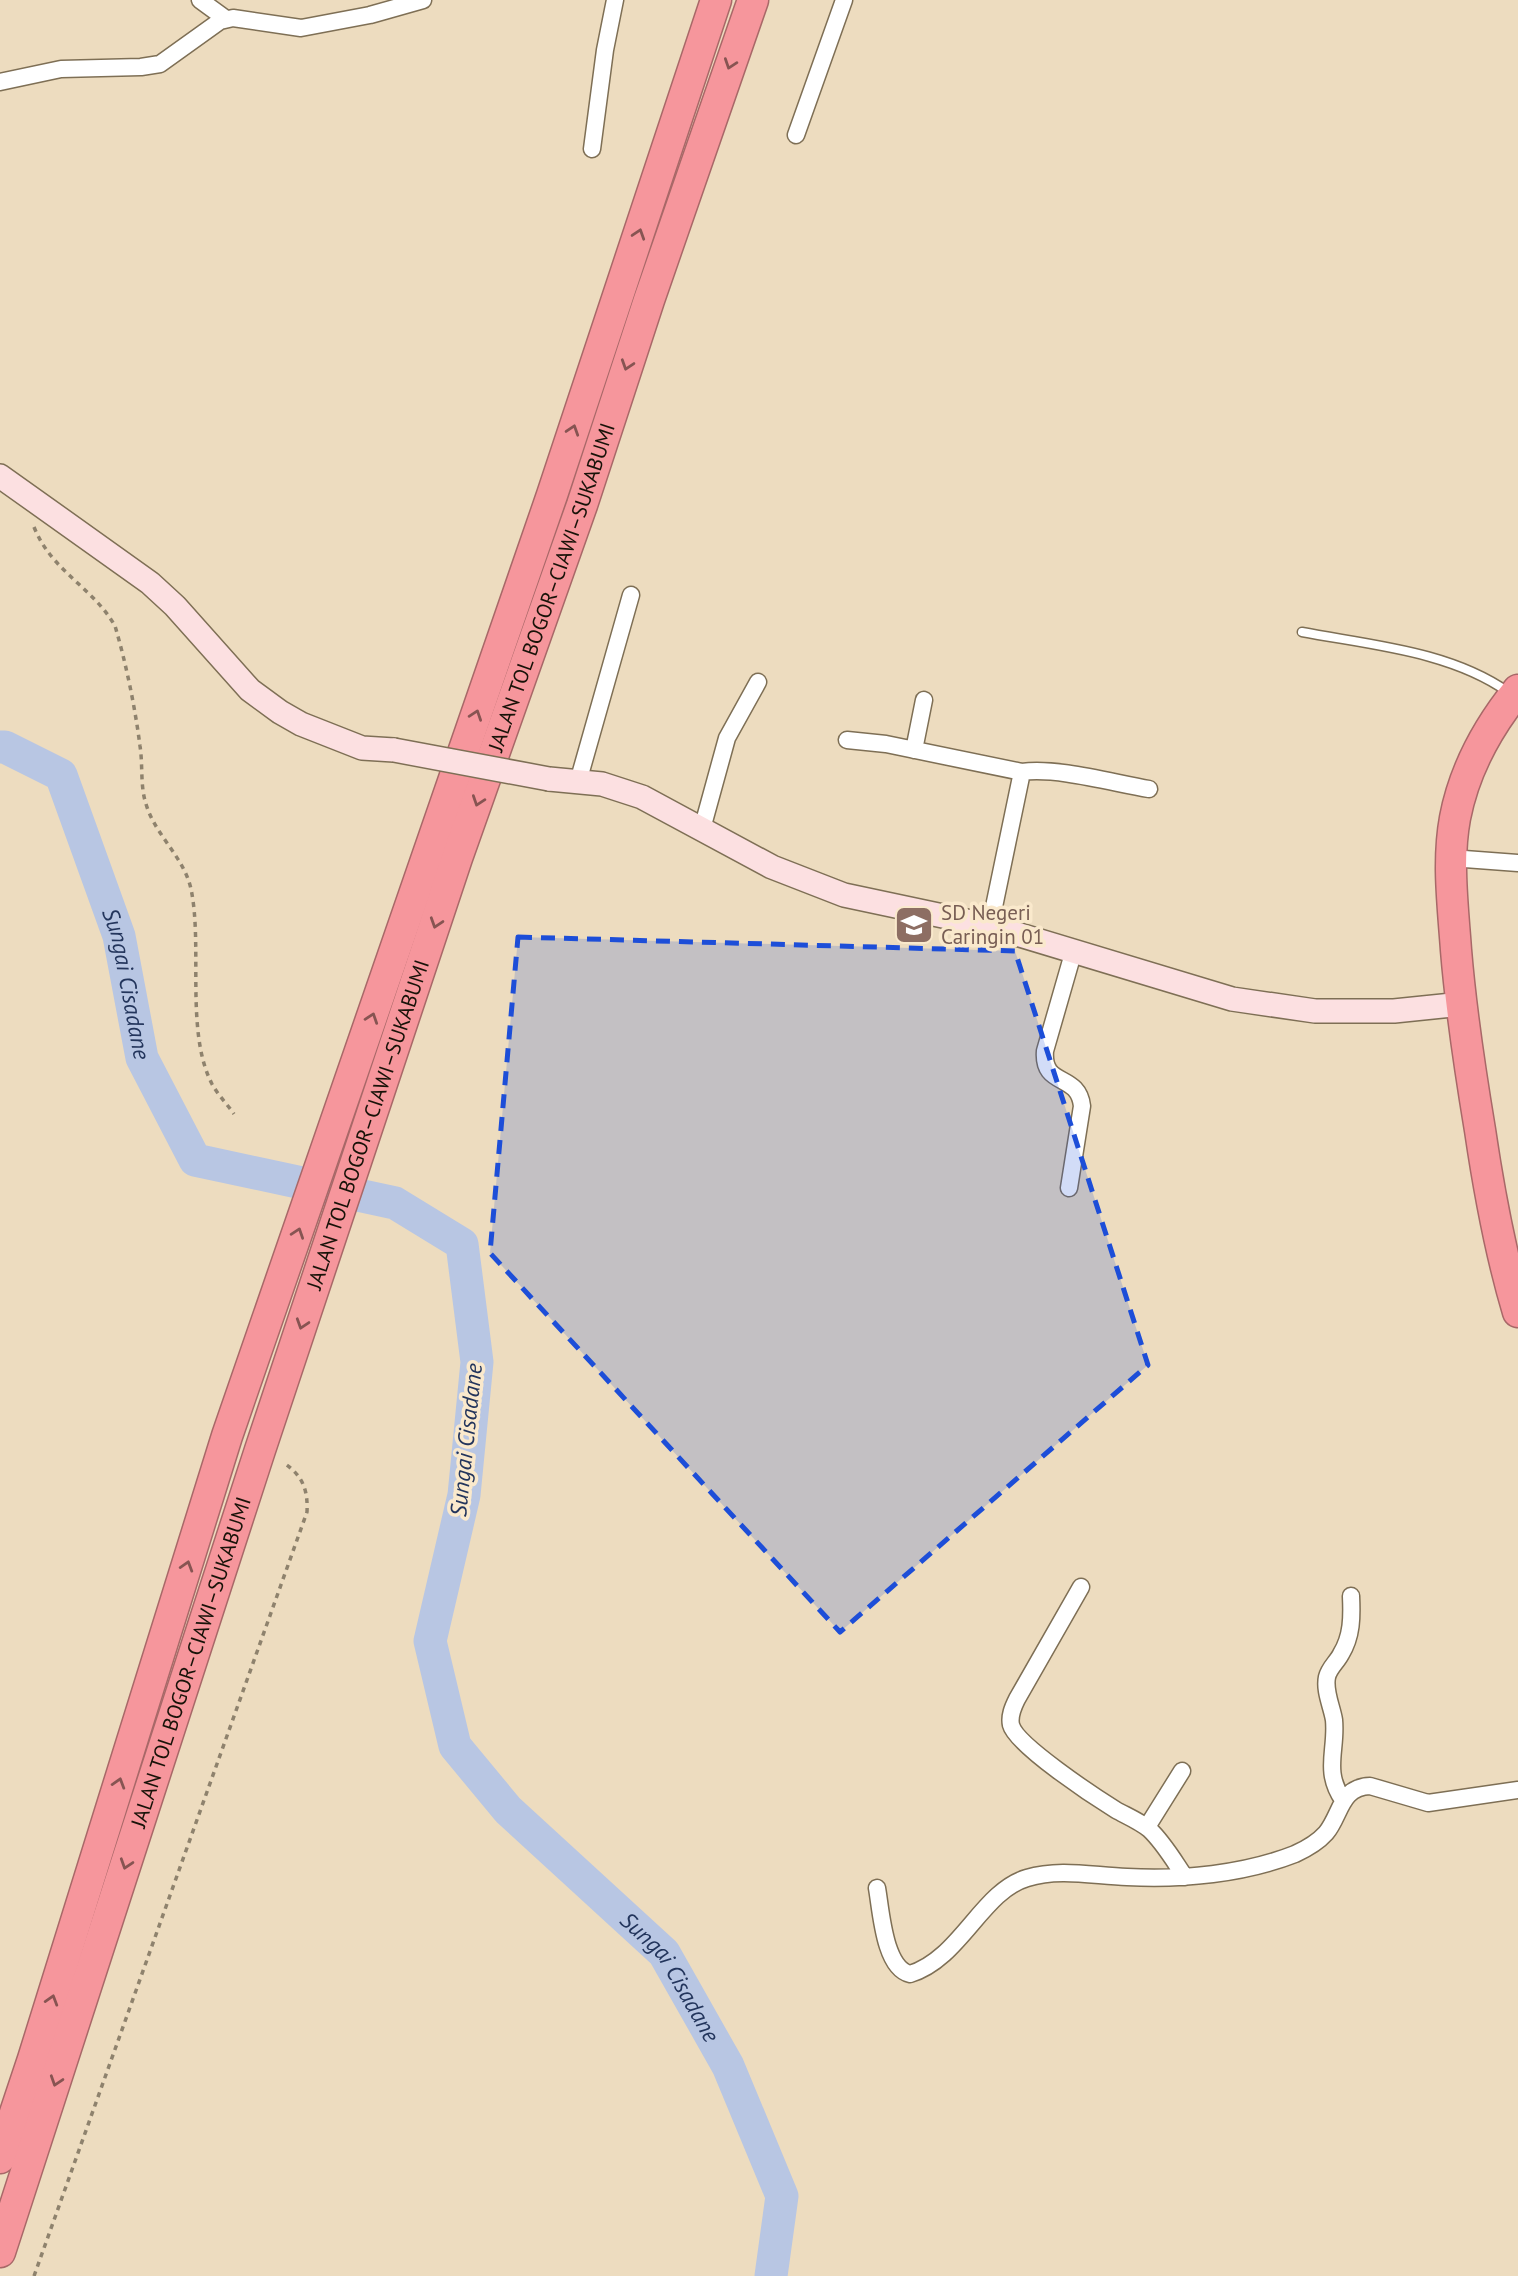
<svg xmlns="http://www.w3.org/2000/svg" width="1518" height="2276" font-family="'PT Sans',sans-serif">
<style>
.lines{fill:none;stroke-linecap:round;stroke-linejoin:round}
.river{stroke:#b8c6e3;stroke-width:33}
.lane-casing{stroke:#7e6f55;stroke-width:11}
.street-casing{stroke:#7e6f55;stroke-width:19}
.secondary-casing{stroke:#7e6f55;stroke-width:26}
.highway-casing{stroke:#a86868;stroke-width:33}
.path{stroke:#8e826d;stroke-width:3.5;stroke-dasharray:5 5;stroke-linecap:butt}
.lane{stroke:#fff;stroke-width:8}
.street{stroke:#fff;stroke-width:16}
.secondary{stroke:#fce0e1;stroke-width:23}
.highway{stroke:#f6969c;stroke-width:30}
.secondary-bridge-casing{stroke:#7e6f55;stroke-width:26;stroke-linecap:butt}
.secondary-bridge{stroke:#fce0e1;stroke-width:23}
.oneway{stroke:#875452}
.marked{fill:#1d4ed8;fill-opacity:0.2;stroke:#1d4ed8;stroke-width:5;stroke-dasharray:14 9;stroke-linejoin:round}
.labels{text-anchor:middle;stroke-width:7;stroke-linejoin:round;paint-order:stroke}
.street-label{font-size:21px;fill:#181208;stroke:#fae9cc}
.education-label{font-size:21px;fill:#785e54;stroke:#fae9cc;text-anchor:start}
.water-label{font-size:23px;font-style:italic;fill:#23355c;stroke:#fae9cc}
</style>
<rect width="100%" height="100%" fill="#eddcbf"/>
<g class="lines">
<path class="river" id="s1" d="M0,747H5L61,775L119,936L142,1058L195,1160L395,1203L462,1244L477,1362L464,1495L430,1641L455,1746L508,1810L664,1953L728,2066L782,2196L771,2276"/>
<g class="lane-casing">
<path id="lane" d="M1302,632C1370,645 1450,651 1508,692"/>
</g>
<g class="street-casing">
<path id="street" d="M200,0L226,19
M0,82L61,69L141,67L160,64L220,21L233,18L301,28L370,15L423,0
M796,135L844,0
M592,149L605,50L615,0
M847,740L886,744L1022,772
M914,750L924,700
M578,782L631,595
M702,829L727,738L758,682
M1451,858L1518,863
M990,926L1022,772C1057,767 1113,783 1149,789
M1069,1188L1082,1106C1078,1072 1042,1088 1045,1051L1074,950
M1081,1587L1017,1699C1013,1707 1009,1716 1011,1725C1016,1745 1095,1797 1116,1810C1127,1816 1139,1821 1149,1829C1164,1843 1174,1861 1185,1877
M1343,1800C1323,1771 1337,1750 1334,1720C1332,1707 1324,1691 1327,1677C1329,1668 1337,1662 1341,1654C1352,1636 1352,1617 1351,1596
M1147,1827L1182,1771
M877,1888C881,1910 884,1968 910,1974C960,1959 982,1891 1027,1878C1060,1868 1094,1876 1127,1877C1182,1880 1244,1874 1295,1854C1306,1849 1318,1842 1326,1833C1341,1815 1340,1787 1370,1786L1428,1803L1518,1790"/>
</g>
<g class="secondary-casing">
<path id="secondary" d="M0,476L150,583L175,606L250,690L280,712L301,724L362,748L394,750
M549,779L602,784L642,797L772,867L844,895L990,926L1232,999L1315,1011H1394L1462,1004"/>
</g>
<g class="highway-casing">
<g id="highway">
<path d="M1518,690C1488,727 1464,771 1455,818C1447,861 1453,907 1456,950C1461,1011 1470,1070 1480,1130C1489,1191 1500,1252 1518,1312"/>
<path d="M0,2158L33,2059L227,1436L552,495L716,0"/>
<path id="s2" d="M0,2252L260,1450L457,858L582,505L649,300L753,0"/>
</g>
</g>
<path class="path" d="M34,527C52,572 93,587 115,626C126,663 135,707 140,746C143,765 140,786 146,804C155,835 184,857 191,889C203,946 185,1032 212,1084C218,1095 227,1104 234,1114
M34,2276L307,1512C308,1490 303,1476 284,1463"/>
<use href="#lane" class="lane"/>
<use href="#street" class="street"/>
<use href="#secondary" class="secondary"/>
<use href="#highway" class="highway"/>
<g class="secondary-bridge-casing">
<path id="secondary-bridge" d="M394,750L549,779"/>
</g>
<use href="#secondary-bridge" class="secondary-bridge"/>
</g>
<defs><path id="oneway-chevron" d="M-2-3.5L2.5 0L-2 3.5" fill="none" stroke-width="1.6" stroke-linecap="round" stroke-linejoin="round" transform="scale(1.75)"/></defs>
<g class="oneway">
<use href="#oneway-chevron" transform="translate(730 64) rotate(109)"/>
<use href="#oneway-chevron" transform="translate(639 234) rotate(-72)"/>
<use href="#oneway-chevron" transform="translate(627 365) rotate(108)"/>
<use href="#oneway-chevron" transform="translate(573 430) rotate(-72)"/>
<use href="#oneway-chevron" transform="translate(476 715) rotate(-71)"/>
<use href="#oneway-chevron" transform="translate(478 801) rotate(109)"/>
<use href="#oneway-chevron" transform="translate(436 923) rotate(108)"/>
<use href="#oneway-chevron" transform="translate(372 1018) rotate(-71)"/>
<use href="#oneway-chevron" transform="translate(298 1233) rotate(-71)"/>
<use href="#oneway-chevron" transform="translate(302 1324) rotate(108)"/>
<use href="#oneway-chevron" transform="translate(187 1566) rotate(-73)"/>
<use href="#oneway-chevron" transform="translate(119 1783) rotate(-73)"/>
<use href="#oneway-chevron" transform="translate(126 1864) rotate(108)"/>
<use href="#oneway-chevron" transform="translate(52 2000) rotate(-73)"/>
<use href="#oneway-chevron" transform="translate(56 2081) rotate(108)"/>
</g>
<path class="marked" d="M518,937L1015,951L1148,1365L840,1632L490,1253Z"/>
<defs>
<g id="school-square" transform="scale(2.0125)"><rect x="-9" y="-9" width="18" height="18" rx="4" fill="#8d6e63" stroke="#fae9cc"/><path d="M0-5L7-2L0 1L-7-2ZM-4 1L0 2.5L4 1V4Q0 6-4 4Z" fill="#fff"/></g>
</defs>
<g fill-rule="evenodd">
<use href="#school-square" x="914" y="925"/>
</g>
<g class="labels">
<g class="street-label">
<text dy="7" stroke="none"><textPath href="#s2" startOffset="1754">JALAN TOL BOGOR–CIAWI–SUKABUMI</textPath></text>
<text dy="7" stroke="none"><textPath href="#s2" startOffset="1186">JALAN TOL BOGOR–CIAWI–SUKABUMI</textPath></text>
<text dy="7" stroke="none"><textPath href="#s2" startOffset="620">JALAN TOL BOGOR–CIAWI–SUKABUMI</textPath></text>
</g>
<g class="education-label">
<text x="941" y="920">SD Negeri<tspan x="941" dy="24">Caringin 01</tspan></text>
</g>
<g class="water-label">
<text dy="8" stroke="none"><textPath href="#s1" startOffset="287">Sungai Cisadane</textPath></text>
<text transform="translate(466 1440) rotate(-84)" y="8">Sungai Cisadane</text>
<text dy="8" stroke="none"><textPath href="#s1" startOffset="1589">Sungai Cisadane</textPath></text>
</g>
</g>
</svg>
